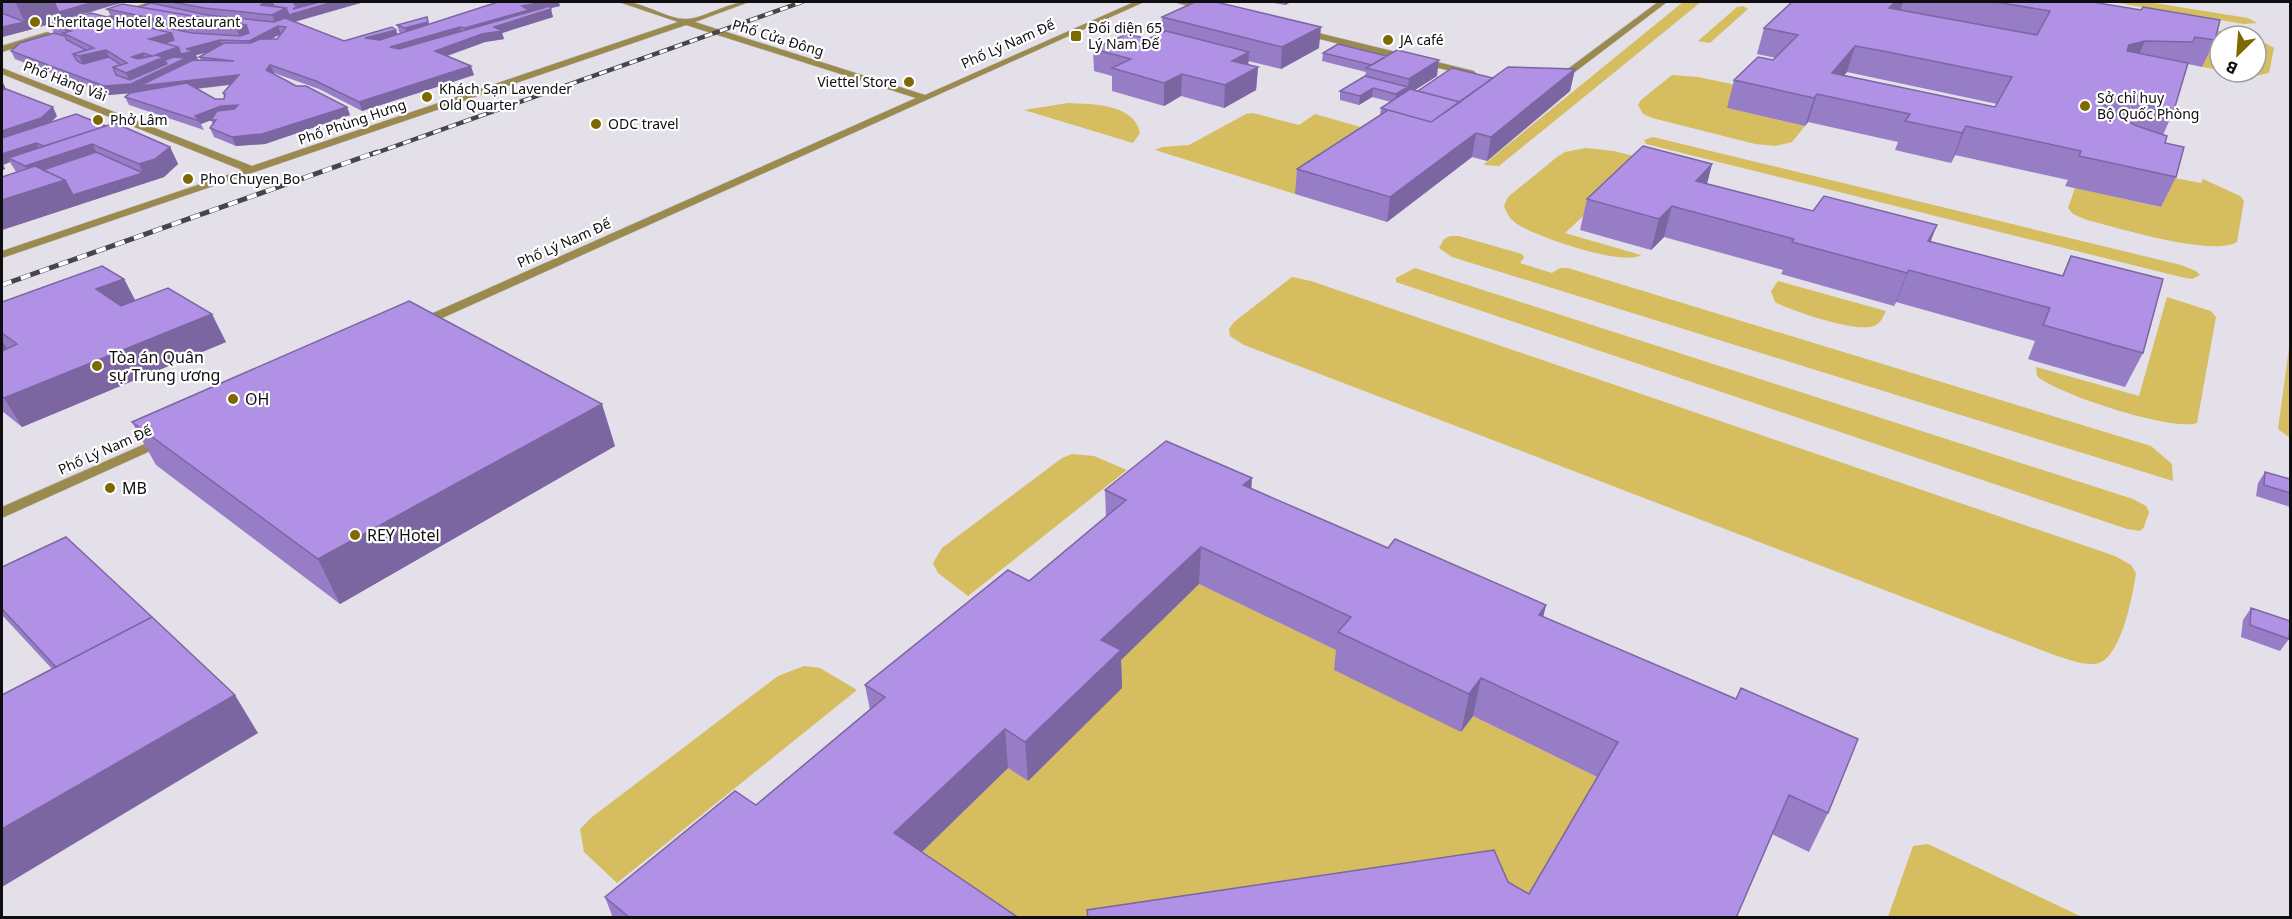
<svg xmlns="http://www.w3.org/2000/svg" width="2292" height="919" font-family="'Noto Sans',sans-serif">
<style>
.green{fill:#d5bd60}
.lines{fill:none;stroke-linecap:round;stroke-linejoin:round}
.minor-casing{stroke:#c1bec7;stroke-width:1}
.minor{fill:#9a8a4d;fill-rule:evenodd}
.rail-far1-casing{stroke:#47454a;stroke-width:4.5}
.rail-casing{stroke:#47454a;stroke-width:5}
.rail-far1{stroke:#fff;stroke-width:3;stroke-dasharray:8;stroke-linecap:butt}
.rail{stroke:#fff;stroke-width:4;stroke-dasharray:10;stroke-linecap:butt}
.wall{fill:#977dc6;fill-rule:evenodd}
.shaded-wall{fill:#7b66a1}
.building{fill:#b091e6;stroke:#7b66a1;stroke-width:1.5;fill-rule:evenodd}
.poi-dot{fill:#7e6800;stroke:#fff;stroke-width:2}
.labels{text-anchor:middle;stroke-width:4.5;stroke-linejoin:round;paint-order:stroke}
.far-poi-label{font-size:14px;fill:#0e0d10;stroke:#fff;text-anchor:start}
.far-street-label{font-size:14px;fill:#0e0d10;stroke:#fff}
.poi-label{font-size:16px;fill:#0e0d10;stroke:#fff;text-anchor:start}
</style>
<rect width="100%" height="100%" fill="#e3e0ea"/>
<path class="green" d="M1683,2H1701L1499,166L1483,165Z
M2112,2H2148L2248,18L2257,23L2244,24Z
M1743,6L1748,9L1710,43L1698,41L1737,7Z
M2165,21L2248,36H2220V70L2202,67L2208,46Z
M2256,38L2274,48L2269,73L2255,76L2228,75L2229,72H2256Z
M1672,75L1698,77L1746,87L1727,108L1805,126L1792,142L1776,146L1755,144L1652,118L1643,114L1638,105L1641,100Z
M1068,103C1092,104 1135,104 1140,133L1133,143L1024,110Z
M1253,113L1299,125L1315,114L1385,134L1295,194L1155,150L1162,147L1189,145L1246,114Z
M1653,137L2181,265L2196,271L2200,275L2192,279L2181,277L1646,144L1644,140Z
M1586,148L1614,151L1645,159L1565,233L1641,255C1623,267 1535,236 1517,224C1510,219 1507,214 1504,206L1508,197L1557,157L1565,152Z
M2169,177L2201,183L2203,179L2240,196L2244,201L2237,242C2211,257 2119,228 2087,220L2073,214L2068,208L2075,188L2160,207Z
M1450,236H1459L1522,254L1524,258L1520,263L1552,273L1560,268H1568L2151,446L2172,464L2173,481L1452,257L1439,248L1444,239Z
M1415,268L2133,499L2146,506L2149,512L2144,527L2140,531L2127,529L1396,282V278Z
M1292,277L1311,281L2115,556L2131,565L2136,573C2133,594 2122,655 2099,663C2087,667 2068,659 2057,656L1244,345L1230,336L1229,329L1234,322Z
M1778,281L1886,311C1883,317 1881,323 1874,326C1856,333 1792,311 1775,302L1771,291Z
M2167,297L2211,311L2216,317L2197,423C2174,432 2056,394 2037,376L2036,367L2139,396Z
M2290,341V438L2278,429Z
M1072,454L1094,456L1127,470L968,596L938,573L933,563L942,548L1062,458Z
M1199,584L1347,655L1461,732L1473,716L1605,781L1527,917H965L901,872L1008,768L1028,781L1102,678Z
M804,666L820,668L857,690L617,883L584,852L580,829L592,817L778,676Z
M1928,844L2080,916L2082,917H1888L1913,846Z"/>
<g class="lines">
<g class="minor-casing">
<path id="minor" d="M150,2H161L119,16L115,13Z
M619,2C642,0 667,20 686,19C704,19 726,2 749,2L695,22L925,95L1134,2H1144L420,328L414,324L415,321L916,98L686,25L2,258V251L242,170L2,74V68L252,166L678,22Z
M1173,2H1186L1213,9L1209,11Z
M1658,2H1667L1563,81H1557V77Z
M1302,29L1474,71L1476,73L1471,76L1299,34L1298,32Z
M47,32L50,33V37L2,52V46Z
M163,436L168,437L170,440L168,443L2,518V507Z"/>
</g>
<use href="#minor" class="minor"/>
<g class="rail-far1-casing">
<path id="rail-far1" d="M373,154L802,2"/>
</g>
<g class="rail-casing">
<path id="rail" d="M2,285L377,152"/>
</g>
<use href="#rail-far1" class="rail-far1"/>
<use href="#rail" class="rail"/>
</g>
<path class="wall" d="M2,2H124L29,30L2,37Z
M150,2H364L295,22L344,41L397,34H400L397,25L427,17L429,24L511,2L560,6L550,8L553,17L502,33L504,39L485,42L447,56L474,75L362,111L319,89L274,73L273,74L296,86L347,107L350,115L265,144L236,146L214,137L210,128L213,125L211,120L201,124L204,130L129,105L125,97L129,93L108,95L15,59L11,51L54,33L50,25L106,17L111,16L107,9L139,7L151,3ZM280,35L277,39H271L276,36ZM206,53L199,57L201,60H196H198L196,55ZM230,85L223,93L224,97V99H215L196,89Z
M1269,2H1291L1285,5Z
M1792,2H2092L2215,40L2202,67L2188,64L2174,110L2163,135L2176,177L2161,207L2065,186L2068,180L1955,155L1951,163L1895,150L1898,142L1808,122L1805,126L1727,108L1734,80L1773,60L1776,58L1757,54L1764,28ZM1847,72L1997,104L1995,107L1844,75Z
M1162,17L1319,48L1281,69L1248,61V65L1258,67L1256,90L1224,108L1181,96L1164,106L1112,91V76L1094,71L1093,49L1148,39L1161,33Z
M1323,53L1437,76L1415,90L1418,91L1493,78L1575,69L1570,91L1487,161L1472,157L1387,222L1295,194L1297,169L1380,115L1381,108L1391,102L1372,97L1359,105L1340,100V91L1365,76L1366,72L1322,61Z
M2,81L6,89L57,116L50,123L106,126L170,147L178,164L164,177L2,230V177L16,172L10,162L3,165L5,169L2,170Z
M1712,164L1707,184L2062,276L2071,256L2143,353L2125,387L2028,359L2035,341L1896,302L1894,306L1781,274L1783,270L1664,237L1651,250L1580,230L1587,199Z
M124,279L135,300L226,342L22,427L2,411V302Z
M132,422L615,446L340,604L156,465Z
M2265,472L2290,479V507L2256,496L2258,483Z
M1251,489L1388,548L1546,605L1543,617L1828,813L1809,852L1772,834L1736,918H1087V910L1508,882L1529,894L1597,777L1473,716L1461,732L1334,670L1336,650L1199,584L1121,660L1122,688L1028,781L1008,768L922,852L1019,918H613L605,897L756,805L870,710L865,685L1029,581L1106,517L1105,490Z
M2,567L258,733L52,669L2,615Z
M2251,608L2289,639L2280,651L2241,637L2243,620Z"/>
<path class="shaded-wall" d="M15,2H124L29,30L2,37V27L25,22Z
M268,2L294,4L302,2H364L278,26L281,34L252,49L249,41H241L237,29L246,25L277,27L272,15L260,5Z
M543,2H559L560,6L530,13L551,9L553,17L502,33L504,39L485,42L438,59L435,51L468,36L465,28L522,6Z
M1285,2H1291L1285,5Z
M1895,2H1903L1900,11L1889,8Z
M428,22L431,30L408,36L405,28Z
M460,27L462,35L393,55L390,47Z
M1321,27L1319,48L1281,69L1282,47Z
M396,30L399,38L368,46L365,38Z
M171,33L186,49L220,40L224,48L196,55L198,60L188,62L190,67L239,75L242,83L143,95L141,90L135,93L108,95L104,86L131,84L126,73L132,57L143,53L148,64L157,59L149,39Z
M2145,41L2133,68L2117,71L2129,45Z
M1855,46L1847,72L1827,96L1832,73Z
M106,50L113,65L87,72L79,56Z
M1249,52L1248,73L1258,67L1256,90L1224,108L1225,85L1232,61Z
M1439,60L1437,76L1407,95L1409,79Z
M270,65L274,73L270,78L266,70Z
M471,66L474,75L362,111L359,102Z
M1575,69L1570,91L1487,161L1491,137Z
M1182,74L1181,96L1164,106V83Z
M2,81L10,97L2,99Z
M1408,87L1407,95L1395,103L1396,94Z
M1373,88L1372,97L1359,105L1360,96Z
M1817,94L1808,122L1805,126L1814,98Z
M238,105L242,113L225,115L201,124L195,116L221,106Z
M53,107L57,116L46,127L2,141V131Z
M347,107L350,115L265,144L236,146L232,137Z
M1966,126L1955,155L1951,163L1962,133Z
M1476,133L1472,157L1387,222L1390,197Z
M36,143L41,152L8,158L10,162L3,165L5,169L2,170V154Z
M92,144L101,161L29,174L25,166Z
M170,147L178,164L164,177L2,230V200L65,180L143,173L139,164Z
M1712,164L1704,194L1688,212L1696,181Z
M1672,206L1664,237L1651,250L1659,219Z
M1937,225L1925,256L1915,273L1928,241Z
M1909,270L1896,302L1894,306L1907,273Z
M124,279L138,306L111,317L96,289Z
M212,314L226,342L22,427L4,398Z
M2,340L11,355L2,358Z
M602,404L615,446L340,604L318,559Z
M1252,478L1250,514L1243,485Z
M1201,547L1199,584L1121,660L1122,688L1028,781L1025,742L1101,640Z
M1546,605L1537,642L1539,615Z
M1481,678L1473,716L1461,732L1469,694Z
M235,695L258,733L2,887V829Z
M1005,729L1008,768L901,872L894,833Z"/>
<path class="building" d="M54,2H94L59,12Z
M172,2H268L260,5L286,8L272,15L204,8Z
M272,2H302L294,4L297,6L293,9L320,2H333L289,15L286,8L274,6Z
M498,2H543L522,6L529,10L465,28L460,27L390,47L399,49L550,6L551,9L494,27L502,31L482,34L435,51L471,66L359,102L316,81L270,65L266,70L287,81L296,86H306L347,107L262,134L232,137L210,128L216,120H211L217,111L234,109L238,105L221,106L195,116L200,121L125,97L130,93L187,83L215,99H224L225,94L223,93L239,75L139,86L193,60L234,61L199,57L224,43H251L260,39H277L286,27L278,26L249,41L220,40L186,49L194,51L181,54L178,47L164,43L174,40L171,33L106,17L110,16L192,33L240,36L249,33L246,25L139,7L151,3L207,15L274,22L285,18L344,41L392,27L396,30L365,38L380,40Z
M1195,2H1216L1321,27L1282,47L1162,17Z
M1792,2H1895L1889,8L2037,35L2050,11L1995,2H2092L2141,10L2143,7L2220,20L2215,40L2195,37L2193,42L2145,41L2129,45L2127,51L2188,63L2174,110L2106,97L2103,104L2114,115L2137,126L2167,136L2165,143L2184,147L2176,177L2079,156L2081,151L1966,126L1962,133L1905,121L1910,114L1817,94L1814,98L1734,80L1758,57L1773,60L1798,35L1764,28ZM1855,46L1883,51L2012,77L1995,107L1832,73Z
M122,4L246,25L237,29L189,26L107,9Z
M2,13L25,22L2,27Z
M91,13L171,33L149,39L178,47L155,55L164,57L126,73L113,67L127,63L106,50L79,56L73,54L94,48L63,33L71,31L50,25ZM143,53L152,56L138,59L132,57Z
M427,17L428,22L405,28L397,25Z
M1166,31L1249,52L1232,61L1258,67L1225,85L1182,74L1164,83L1112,68L1131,59L1093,49L1127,34L1148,39Z
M54,33L65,36L67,40L86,50L73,54L77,61L83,64L109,57L121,65L113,67L116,75L130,80L167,64L165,60L174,57L186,58L131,84L104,86L11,51L20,43Z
M1338,44L1387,56L1372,65L1323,53Z
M1397,50L1439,60L1409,79L1366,68Z
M1508,67L1575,69L1491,137L1476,133L1390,197L1297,169L1388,110L1431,122Z
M1452,68L1493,78L1460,102L1418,91Z
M1365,76L1408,87L1396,94L1373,88L1360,96L1340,91Z
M6,89L53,107L41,118L2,131V90Z
M1410,89L1460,102L1431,122L1381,108Z
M76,114L106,126L44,146L36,143L2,154V138Z
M115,123L170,147L155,159L139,164L92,144L25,166L8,158Z
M1643,146L1712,164L1696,181L1813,211L1824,196L1937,225L1928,241L2063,276L2071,256L2163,279L2143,353L2043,325L2050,308L1909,270L1907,273L1792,242L1794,239L1672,206L1659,219L1587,199Z
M96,152L143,173L73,195L65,180L43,170Z
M35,166L65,180L2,200V177Z
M102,266L124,279L96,289L121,306L168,288L212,314L4,398L2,396V351L17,344L2,333V302Z
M409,301L602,404L318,559L132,422Z
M1166,441L1252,478L1243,485L1388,548L1395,539L1546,605L1539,615L1736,699L1741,688L1858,739L1828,813L1789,795L1736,918H1088L1087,910L1494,850L1508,882L1529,894L1618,742L1481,678L1469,694L1338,632L1351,617L1201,547L1101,640L1121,650L1025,742L1005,729L894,833L1019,918H630L605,897L735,791L756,805L885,697L865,685L1008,570L1029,581L1126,500L1105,490Z
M2265,472L2290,479V493L2264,485Z
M66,537L152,617L56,667L2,609V567Z
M2251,608L2290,621L2289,639L2250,625Z
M152,617L235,695L2,829V695Z"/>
<g class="poi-dot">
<circle cx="35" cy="22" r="6"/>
<rect x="1070" y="30" width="12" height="12" rx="3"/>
<circle cx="1388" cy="40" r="6"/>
<circle cx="909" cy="82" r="6"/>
<circle cx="427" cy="97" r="6"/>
<circle cx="2085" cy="106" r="6"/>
<circle cx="98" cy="120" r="6"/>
<circle cx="596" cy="124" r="6"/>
<circle cx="188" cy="179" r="6"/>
<circle cx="97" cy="366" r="6"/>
<circle cx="233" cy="399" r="6"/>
<circle cx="110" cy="488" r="6"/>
<circle cx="355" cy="535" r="6"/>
</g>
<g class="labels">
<g class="far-poi-label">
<text x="47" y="27">L'heritage Hotel &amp; Restaurant</text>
<text x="1088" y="33">Đối diện 65<tspan x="1088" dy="16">Lý Nam Đế</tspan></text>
<text x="1400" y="45">JA café</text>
<text x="897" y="87" text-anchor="end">Viettel Store</text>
<text x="439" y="94">Khách Sạn Lavender<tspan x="439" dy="16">Old Quarter</tspan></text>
<text x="2097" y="103">Sở chỉ huy<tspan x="2097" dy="16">Bộ Quốc Phòng</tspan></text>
<text x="110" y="125">Phở Lâm</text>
<text x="608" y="129">ODC travel</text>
<text x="200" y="184">Pho Chuyen Bo</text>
</g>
<g class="far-street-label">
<text transform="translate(778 38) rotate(17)" y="5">Phố Cửa Đông</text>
<text transform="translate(1008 44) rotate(-24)" y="5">Phố Lý Nam Đế</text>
<text transform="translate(65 81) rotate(21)" y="5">Phố Hàng Vải</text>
<text transform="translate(352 122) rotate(-19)" y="5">Phố Phùng Hưng</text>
<text transform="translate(564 243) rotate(-24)" y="5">Phố Lý Nam Đế</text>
<text transform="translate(105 450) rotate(-24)" y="5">Phố Lý Nam Đế</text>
</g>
<g class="poi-label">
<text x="109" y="363">Tòa án Quân<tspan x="109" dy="18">sự Trung ương</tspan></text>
<text x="245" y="405">OH</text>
<text x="122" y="494">MB</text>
<text x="367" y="541">REY Hotel</text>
</g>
</g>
<rect width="2292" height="919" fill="none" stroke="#0e0d10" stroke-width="6"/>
<g transform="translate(2238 54) rotate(205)"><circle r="28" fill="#ffffff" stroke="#9f9e9f" stroke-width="1.5"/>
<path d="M0-4.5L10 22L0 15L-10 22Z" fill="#7e6800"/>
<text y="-9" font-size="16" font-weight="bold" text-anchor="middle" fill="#0e0d10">B</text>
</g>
</svg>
